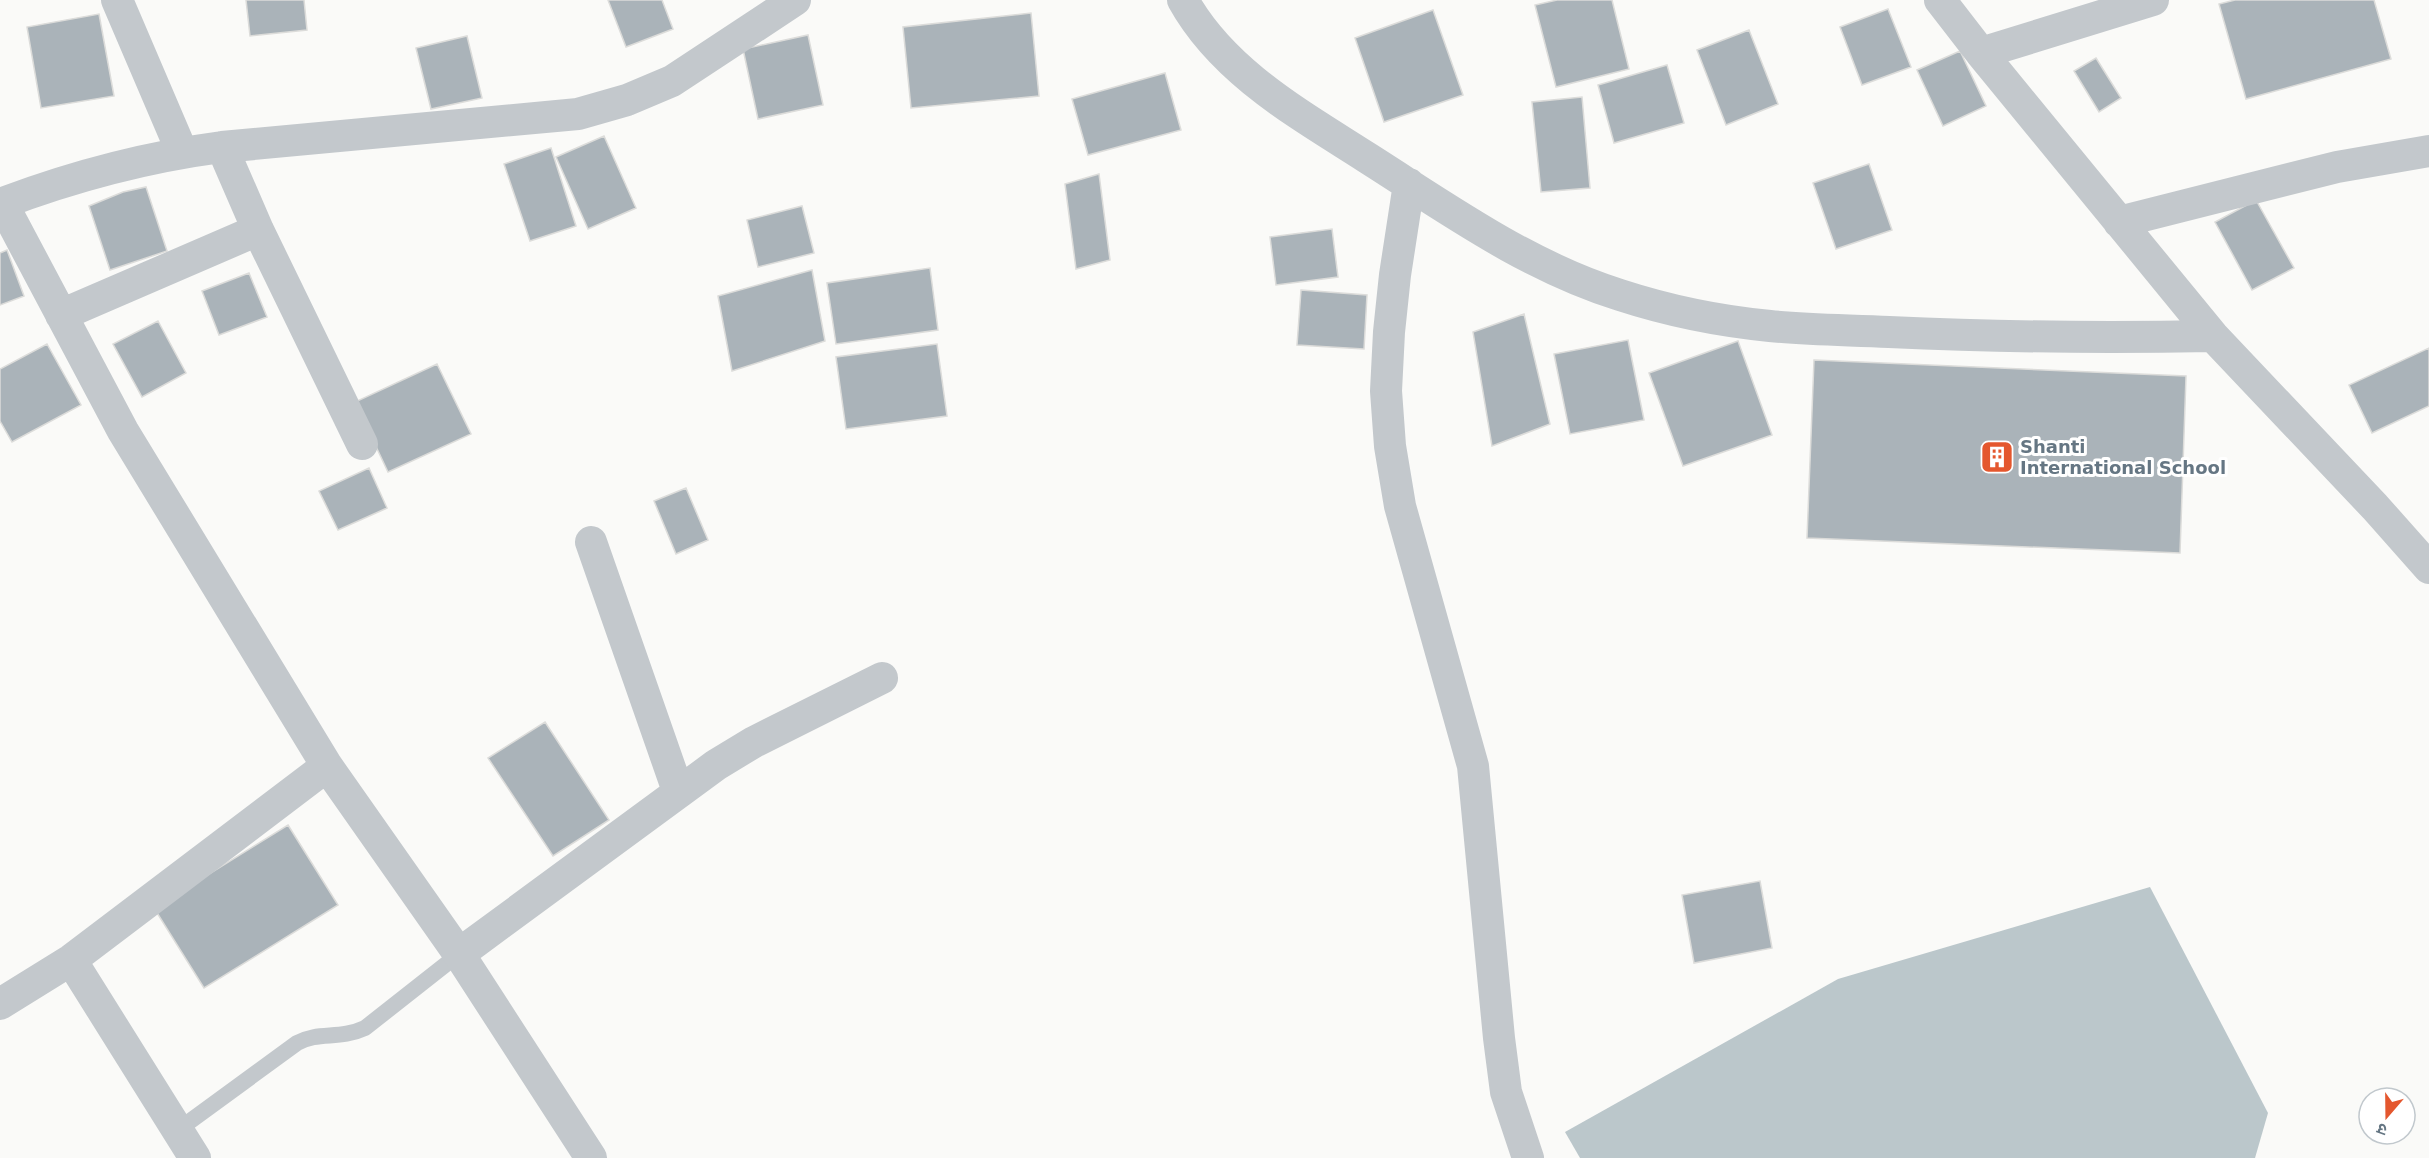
<svg xmlns="http://www.w3.org/2000/svg" width="2429" height="1158" font-family="'DejaVu Sans','Noto Sans Devanagari',sans-serif">
<style>
.water{fill:#bbc7cb}
.building{fill:#aab3b9;stroke:#dcdcda;stroke-width:1.5}
.lines{fill:none;stroke-linecap:round;stroke-linejoin:round}
.service{stroke:#c3c8cc;stroke-width:16}
.minor{stroke:#c3c8cc;stroke-width:32}
.labels{text-anchor:middle;stroke-width:6;stroke-linejoin:round;paint-order:stroke}
.poi-label{font-size:18px;font-weight:bold;fill:#657683;stroke:#fff;text-anchor:start}
</style>
<rect width="100%" height="100%" fill="#fafaf8"/>
<path class="water" d="M2150,887L2268,1113L2255,1158H1580L1565,1132L1838,979Z"/>
<path class="building" d="M246,0H304L307,30L250,36Z
M608,0H662L673,29L626,47Z
M1557,0H1612L1629,69L1556,87L1535,5Z
M2235,0H2374L2391,59L2246,99L2219,4Z
M1888,9L1911,67L1862,85L1840,27Z
M1433,10L1463,95L1384,122L1355,38Z
M1031,13L1039,96L911,108L903,27Z
M99,14L114,96L41,108L27,27Z
M1749,30L1778,104L1726,125L1697,50Z
M808,35L823,105L758,119L743,49Z
M467,36L482,98L431,109L416,48Z
M1960,51L1986,106L1943,126L1917,70Z
M2096,58L2121,98L2099,112L2074,71Z
M1667,65L1684,123L1614,143L1598,85Z
M1165,73L1181,130L1088,155L1072,99Z
M1582,97L1590,188L1541,192L1532,102Z
M604,136L636,208L588,229L556,157Z
M551,148L576,226L530,241L504,164Z
M1869,164L1892,230L1836,249L1813,183Z
M1099,174L1110,260L1076,269L1065,184Z
M146,187L167,251L110,270L89,206L123,192Z
M2256,200L2294,268L2252,290L2215,222Z
M802,206L814,253L758,267L747,220Z
M1332,229L1338,277L1276,285L1270,237Z
M7,250L24,296L0,305V253Z
M930,268L938,330L836,344L827,283Z
M812,270L825,341L732,371L718,296Z
M249,273L267,317L219,335L202,291Z
M1301,290L1367,295L1364,349L1297,345Z
M1524,314L1550,424L1492,446L1473,332Z
M158,321L186,373L142,397L113,344Z
M1628,340L1644,420L1570,434L1554,354Z
M1738,341L1772,435L1683,466L1649,373Z
M47,344L81,405L12,442L0,421V369Z
M937,344L947,416L846,429L836,357Z
M2429,348V406L2372,433L2349,385Z
M1814,360L2186,376L2180,553L1807,538Z
M437,364L471,434L388,472L355,402Z
M369,468L387,508L338,530L319,491Z
M686,488L708,540L676,554L654,501Z
M545,722L609,820L553,856L488,758Z
M288,825L338,905L204,988L154,908Z
M1760,881L1772,948L1694,963L1682,895Z"/>
<g class="lines">
<path class="service" d="M178,1130L297,1043C319,1031 339,1040 365,1028L459,954"/>
<path class="minor" d="M117,0L182,152
M1183,0C1223,72 1299,114 1366,157C1448,209 1527,266 1620,295C1669,311 1719,321 1770,326C1809,330 1850,330 1889,332C1997,337 2105,338 2213,336
M1940,0L1981,53L2213,336L2375,507L2429,568
M1981,53L2153,0
M222,147L258,230L362,444
M1409,184L1395,275L1389,332L1386,391L1390,446L1400,506L1473,766L1499,1038L1506,1092L1528,1158
M2,203L123,431L327,766L459,954L591,1158
M0,204C71,177 146,157 222,147L578,114L627,100L672,81L795,0
M2119,222L2337,167L2429,151
M61,315L258,230
M591,542L678,791
M459,954L716,765L754,742L882,678
M71,960L195,1158
M0,1004L71,960L327,766"/>
</g>
<defs>
<g id="building-square" transform="scale(1.725)"><rect x="-9" y="-9" width="18" height="18" rx="4" fill="#e4572e" stroke="#fff"/><path d="M-4-6H4V6H1V3H-1V6H-4ZM-2.5-4.3h1.7v1.8h-1.7ZM.8-4.3h1.7v1.8H.8ZM-2.5-1h1.7V.8h-1.7ZM.8-1h1.7V.8H.8Z" fill="#fff"/></g>
</defs>
<g fill-rule="evenodd">
<use href="#building-square" x="1997" y="457"/>
</g>
<g class="labels">
<g class="poi-label">
<text x="2020" y="453">Shanti<tspan x="2020" dy="21">International School</tspan></text>
</g>
</g>
<g transform="translate(2387 1116) rotate(200)"><circle r="28" fill="#ffffff" stroke="#c1c8cd" stroke-width="1.5"/>
<path d="M0-4.5L10 22L0 15L-10 22Z" fill="#e4572e"/>
<text y="-9" font-size="16" font-weight="bold" text-anchor="middle" fill="#657683">उ</text>
</g>
</svg>
